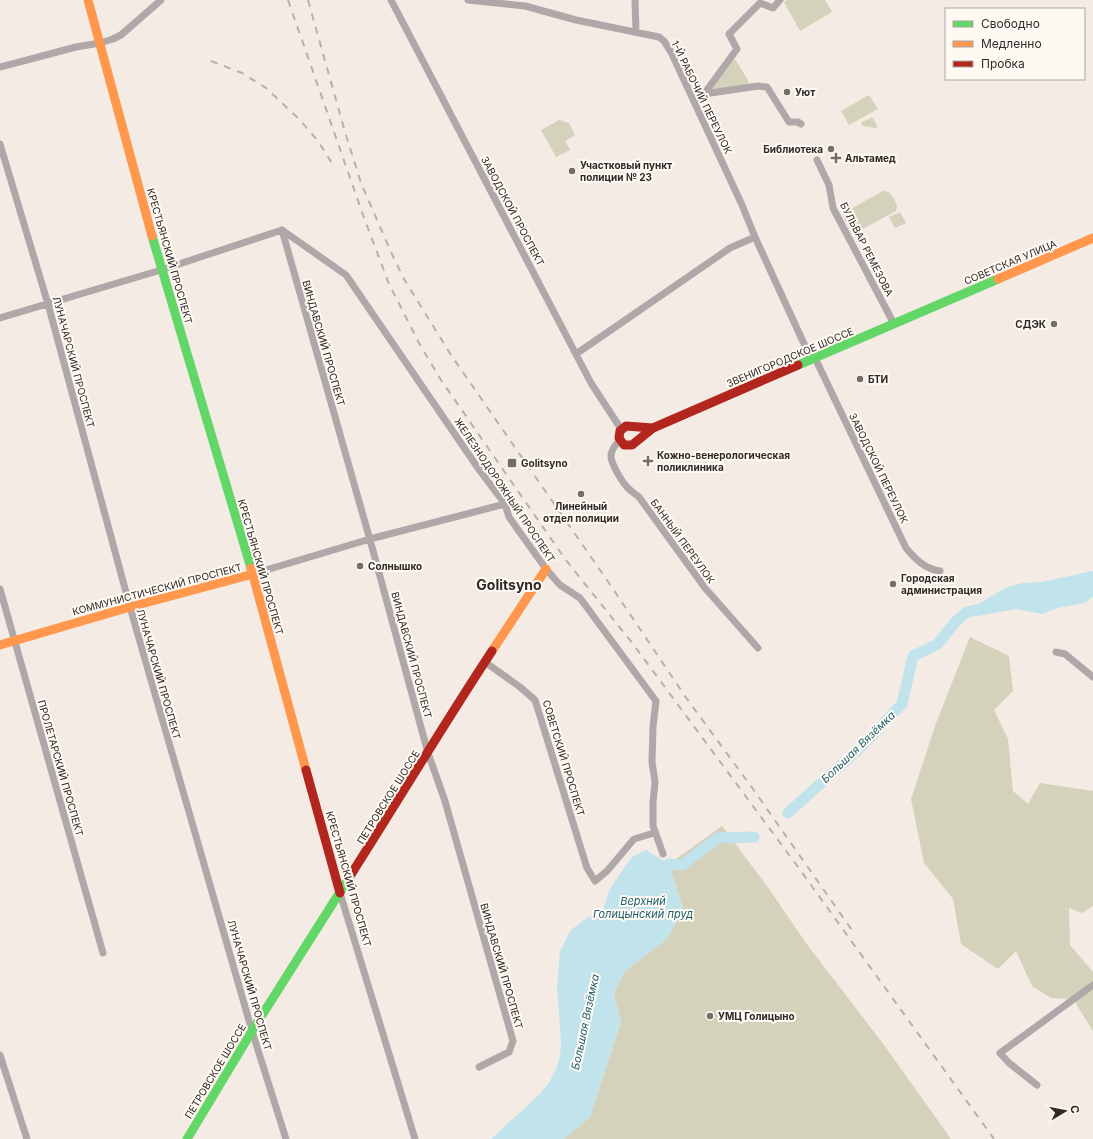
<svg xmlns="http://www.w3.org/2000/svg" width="1093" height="1139" font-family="Inter,sans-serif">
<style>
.green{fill:#d4d2ba}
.water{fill:#c1e3eb}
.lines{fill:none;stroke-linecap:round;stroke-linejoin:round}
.river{stroke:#c1e3eb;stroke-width:11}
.street{stroke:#b0a8a8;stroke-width:7}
.fast{stroke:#63d668;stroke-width:9}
.slow{stroke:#ff974d;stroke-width:9}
.jam{stroke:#b3261e;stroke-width:9}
.rail{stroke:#b7b0ad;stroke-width:2;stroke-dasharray:7 7;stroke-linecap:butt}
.poi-dot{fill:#746e68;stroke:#fff9f4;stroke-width:1.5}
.labels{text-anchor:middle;stroke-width:4;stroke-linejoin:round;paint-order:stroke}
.poi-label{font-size:10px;font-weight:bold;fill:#2f2a26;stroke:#fff9f4;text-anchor:start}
.street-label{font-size:10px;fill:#2f2a26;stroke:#fff9f4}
.water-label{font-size:11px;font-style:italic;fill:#206171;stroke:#fff9f4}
.district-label{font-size:14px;font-weight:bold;fill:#2f2a26;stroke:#fff9f4}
</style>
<rect width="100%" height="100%" fill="#f3ebe4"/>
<path class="green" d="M787,0H825L832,12L800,31L784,2Z
M735,59L749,82L746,86L712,91L711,89L732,61Z
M869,95L878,109L849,125L841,111Z
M872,117L878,127L875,128L863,126L861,123Z
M559,120L569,123L575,135L565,141L570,150L556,157L541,130Z
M883,191C892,191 894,199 897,206L896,211L857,232H852L843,217L845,212Z
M900,212L906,223L895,228L889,217Z
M970,637L1009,656L1013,691L994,710L1008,739L1013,791L1028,804L1040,783L1093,791V906L1082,913L1069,908L1070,945L1093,972V1031L1073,999L1051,998L1032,986L1016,951L998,969L961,944L953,899L924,863L911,799L935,726Z
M722,826L767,886L806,943L884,1045L951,1139H564L590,1117L621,1022L614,994L624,972L668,938L683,909L669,864Z"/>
<path class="water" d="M1093,571V597L1084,603L1057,608L1043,614L1015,609L978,616L967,612L985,600L1007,587L1023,583L1042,582Z
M646,850L669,864L683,909L668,938L624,972L614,994L621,1022L590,1117L564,1139H491L540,1094L550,1081L557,1067L560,1056L561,1041L557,988L560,951L571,930L587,918L603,910L609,891L619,875L633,856Z"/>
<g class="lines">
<path class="river" d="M788,813L861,747L902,704L913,656L938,644L956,621L967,612L981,609
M660,876L669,864L682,865L718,838L754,837"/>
<path class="street" d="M391,0L591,383L621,429
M468,0L525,6L576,20L659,37L664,41L671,52L742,205L755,237L811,359
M635,0L636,32
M0,67L76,47L100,43L113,39L121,35L161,0
M704,94L737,49L729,34L760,3L773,8L780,0
M695,103L704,94L758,86L767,87L789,122H798L801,124
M0,144L48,304L130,607L252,1031L286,1139
M817,160L829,185L833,208L894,324
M282,230L372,547L428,753L445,801L513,1041L509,1052L479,1067
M282,230L346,275L480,471L505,504L509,517L546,569L560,585L580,598L656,701L653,727L652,762L655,782L653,803V826L663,854
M0,318L161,270L282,230
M576,354L730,248L755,237
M815,358L906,548C915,559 925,569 940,571
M620,440C615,445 611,450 611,456C611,464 623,484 629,489C632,492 635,494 639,497L705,588L758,648
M253,574L370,539L505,504
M0,589L103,953
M1056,652L1065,654L1093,677
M485,662L520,687L535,700L587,868L595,881L607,871L634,839L654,833
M340,893L415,1139
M0,1055L27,1139
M1037,1085L1009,1063L1000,1053L1093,985"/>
<path class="fast" d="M152,236L251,568
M798,365L998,279
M187,1139L252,1031L352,873"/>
<path class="slow" d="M88,0L152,236
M998,279L1093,238
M251,568L306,770
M0,645L130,607L253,574
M492,651L546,569"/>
<path class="jam" d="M653,428L626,426L620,431L619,438L624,445H632L653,428L798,365
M306,770L340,893
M352,873C399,799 444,724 492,651"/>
<path class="rail" d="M288,0L363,215L389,284L420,345L441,380L565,559L633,644L798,867L994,1139
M308,0L345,132L361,183L391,252L404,279L451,355L609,583L687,699L753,789L854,933
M211,61L242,73L266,88L299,119L318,141L333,165"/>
</g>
<g class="poi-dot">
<circle cx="787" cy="92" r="4"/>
<circle cx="831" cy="149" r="4"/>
<path d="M834 152h4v4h4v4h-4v4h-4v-4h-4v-4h4z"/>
<circle cx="572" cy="171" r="4"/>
<circle cx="1054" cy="324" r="4"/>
<circle cx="860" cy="379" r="4"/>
<path d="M646 455h4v4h4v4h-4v4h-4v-4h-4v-4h4z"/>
<rect x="507" y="458" width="10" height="10" rx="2"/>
<circle cx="581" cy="494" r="4"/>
<circle cx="360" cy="566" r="4"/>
<circle cx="893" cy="584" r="4"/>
<circle cx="710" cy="1016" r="4"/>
</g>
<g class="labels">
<g class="poi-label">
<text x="795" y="96">Уют</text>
<text x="823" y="153" text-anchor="end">Библиотека</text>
<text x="845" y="162">Альтамед</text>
<text x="580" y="169">Участковый пункт<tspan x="580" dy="12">полиции № 23</tspan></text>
<text x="1046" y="328" text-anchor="end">СДЭК</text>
<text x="868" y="383">БТИ</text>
<text x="657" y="459">Кожно-венерологическая<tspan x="657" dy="12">поликлиника</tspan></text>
<text x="521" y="467">Golitsyno</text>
<text x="581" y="510" text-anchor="middle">Линейный<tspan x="581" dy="12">отдел полиции</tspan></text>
<text x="368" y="570">Солнышко</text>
<text x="901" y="582">Городская<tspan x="901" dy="12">администрация</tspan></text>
<text x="718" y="1020">УМЦ Голицыно</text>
</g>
<g class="street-label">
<text transform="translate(702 97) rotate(64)" y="4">1-Й РАБОЧИЙ ПЕРЕУЛОК</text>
<text transform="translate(513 211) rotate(62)" y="4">ЗАВОДСКОЙ ПРОСПЕКТ</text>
<text transform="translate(867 249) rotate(63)" y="4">БУЛЬВАР РЕМЕЗОВА</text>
<text transform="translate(170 256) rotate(74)" y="4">КРЕСТЬЯНСКИЙ ПРОСПЕКТ</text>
<text transform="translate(1010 262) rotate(-23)" y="4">СОВЕТСКАЯ УЛИЦА</text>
<text transform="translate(324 343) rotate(74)" y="4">ВИНДАВСКИЙ ПРОСПЕКТ</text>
<text transform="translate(790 357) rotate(-23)" y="4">ЗВЕНИГОРОДСКОЕ ШОССЕ</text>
<text transform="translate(74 362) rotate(75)" y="4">ЛУНАЧАРСКИЙ ПРОСПЕКТ</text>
<text transform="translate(879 468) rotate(64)" y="4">ЗАВОДСКОЙ ПЕРЕУЛОК</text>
<text transform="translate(505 490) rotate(56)" y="4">ЖЕЛЕЗНОДОРОЖНЫЙ ПРОСПЕКТ</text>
<text transform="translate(683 541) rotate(54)" y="4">БАННЫЙ ПЕРЕУЛОК</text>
<text transform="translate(261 567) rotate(74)" y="4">КРЕСТЬЯНСКИЙ ПРОСПЕКТ</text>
<text transform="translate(157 589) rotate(-15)" y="4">КОММУНИСТИЧЕСКИЙ ПРОСПЕКТ</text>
<text transform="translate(412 655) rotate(75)" y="4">ВИНДАВСКИЙ ПРОСПЕКТ</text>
<text transform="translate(159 674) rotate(74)" y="4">ЛУНАЧАРСКИЙ ПРОСПЕКТ</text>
<text transform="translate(564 758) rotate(73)" y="4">СОВЕТСКИЙ ПРОСПЕКТ</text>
<text transform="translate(61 768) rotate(74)" y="4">ПРОЛЕТАРСКИЙ ПРОСПЕКТ</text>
<text transform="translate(388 797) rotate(-58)" y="4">ПЕТРОВСКОЕ ШОССЕ</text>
<text transform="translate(349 879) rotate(74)" y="4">КРЕСТЬЯНСКИЙ ПРОСПЕКТ</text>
<text transform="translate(502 966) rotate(74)" y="4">ВИНДАВСКИЙ ПРОСПЕКТ</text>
<text transform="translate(250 985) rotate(74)" y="4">ЛУНАЧАРСКИЙ ПРОСПЕКТ</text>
<text transform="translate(215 1071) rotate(-59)" y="4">ПЕТРОВСКОЕ ШОССЕ</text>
</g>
<g class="water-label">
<text transform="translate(858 747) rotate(-44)" y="4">Большая Вязёмка</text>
<text x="643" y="905">Верхний<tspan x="643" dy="13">Голицынский пруд</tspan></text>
<text transform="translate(585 1022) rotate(-78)" y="4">Большая Вязёмка</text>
</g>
<g class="district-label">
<text x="509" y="590">Golitsyno</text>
</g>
</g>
<rect x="945" y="8" width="140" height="72" fill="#fff9f4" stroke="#aca6a2"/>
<rect x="953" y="21" width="20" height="6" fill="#63d668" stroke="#aca6a2"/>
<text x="981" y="28" font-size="12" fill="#2f2a26">Свободно</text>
<rect x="953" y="41" width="20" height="6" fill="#ff974d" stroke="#aca6a2"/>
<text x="981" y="48" font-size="12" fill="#2f2a26">Медленно</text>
<rect x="953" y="61" width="20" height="6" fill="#b3261e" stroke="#aca6a2"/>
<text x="981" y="68" font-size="12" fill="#2f2a26">Пробка</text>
<g transform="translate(1065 1111) rotate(80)" stroke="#fff9f4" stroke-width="3" paint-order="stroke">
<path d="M0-3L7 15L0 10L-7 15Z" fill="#2f2a26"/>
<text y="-6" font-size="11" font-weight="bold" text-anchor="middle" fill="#2f2a26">С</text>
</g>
</svg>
